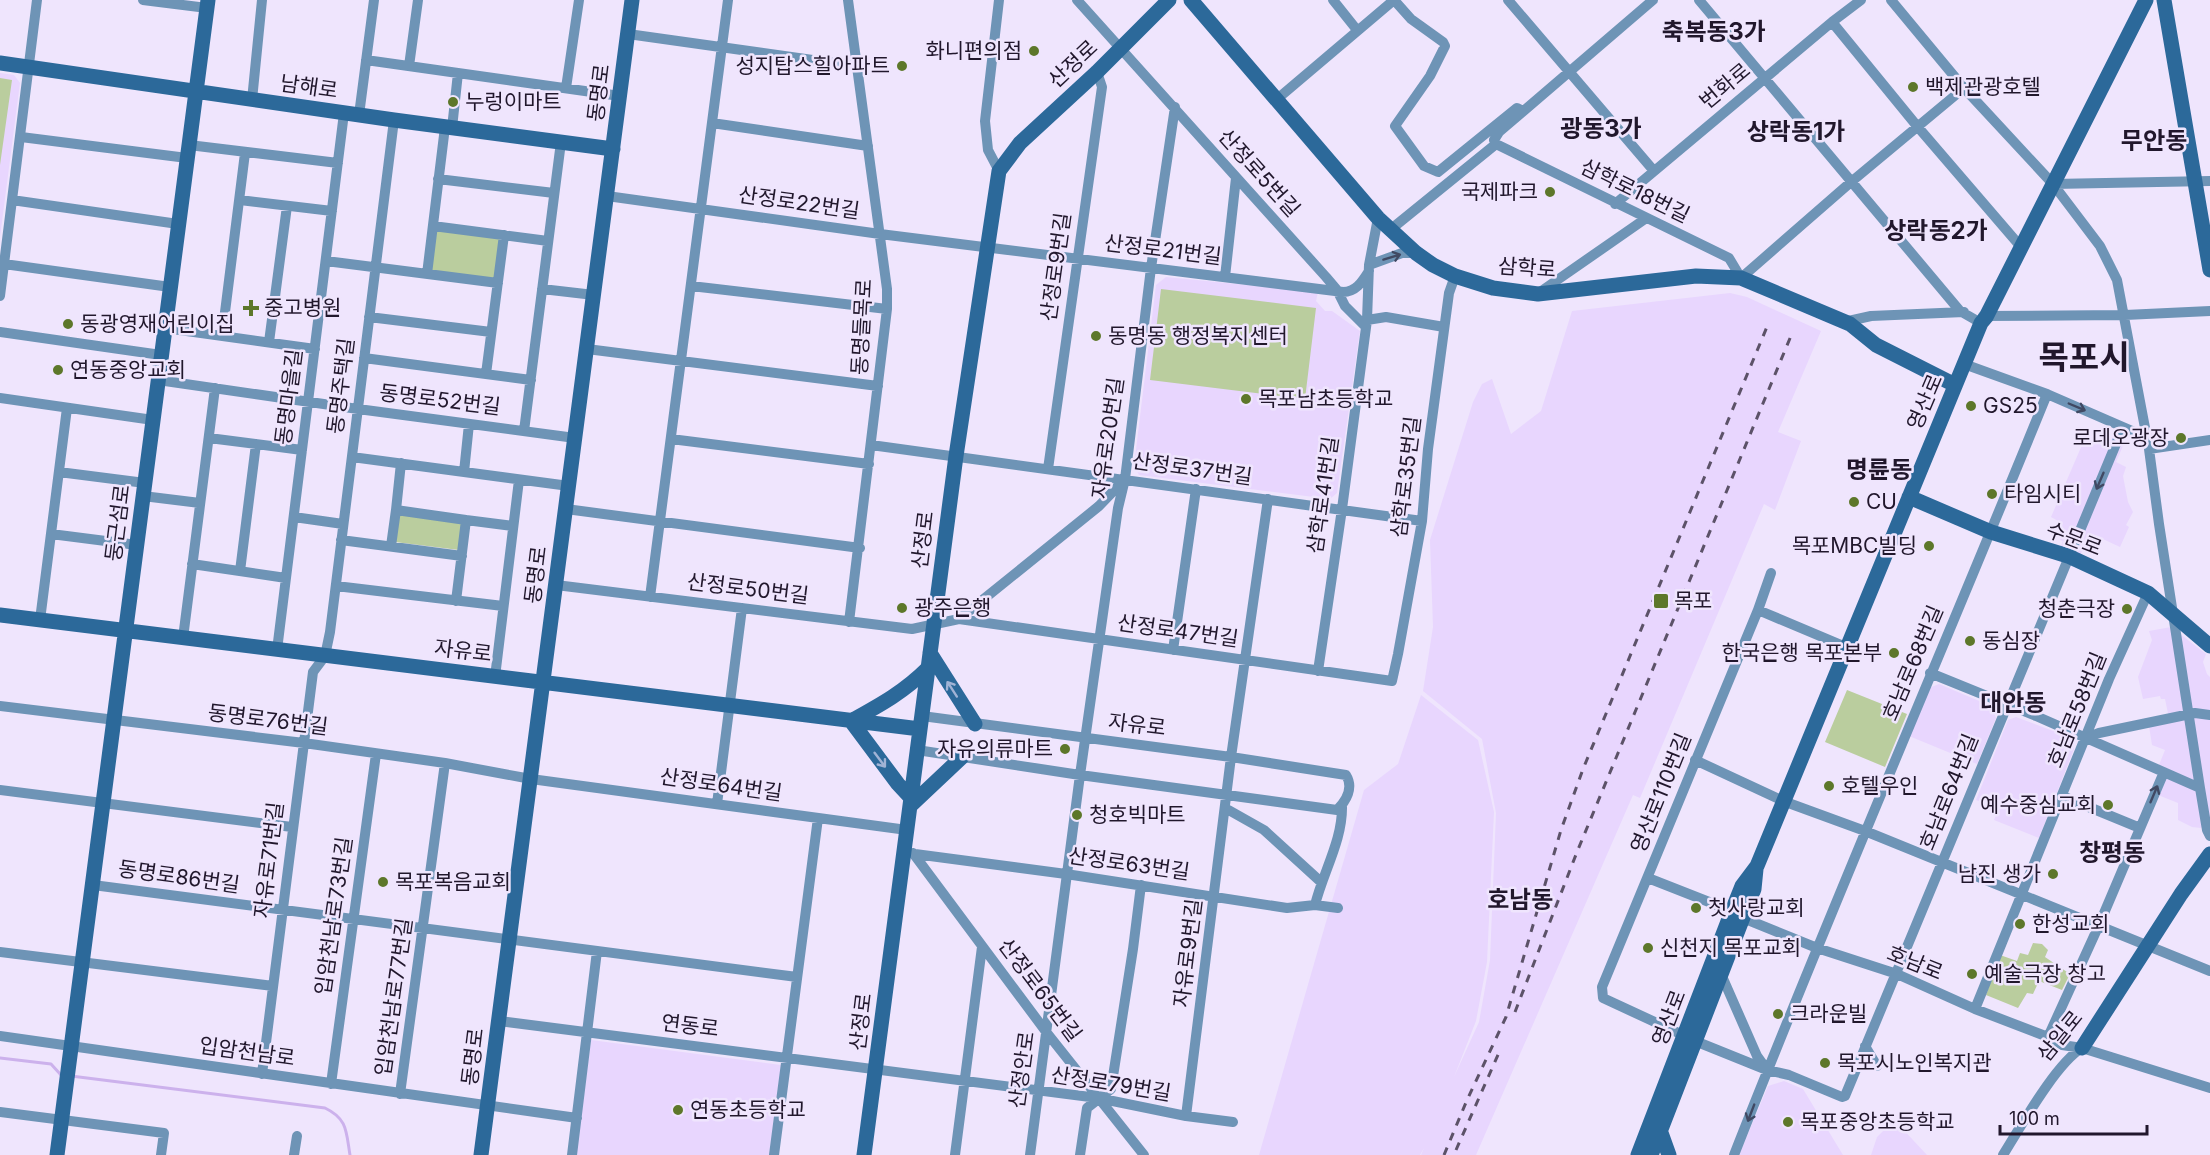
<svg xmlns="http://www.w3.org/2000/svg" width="2210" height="1155" font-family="Inter,'Noto Sans KR',sans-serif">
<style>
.built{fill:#e8d6fe}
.green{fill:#bacd9e}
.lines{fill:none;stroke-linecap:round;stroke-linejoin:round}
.stream{stroke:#ccb1ec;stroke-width:3}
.street{stroke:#6e94b6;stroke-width:10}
.secondary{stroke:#2c699a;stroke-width:15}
.rail{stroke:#5c5268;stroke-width:3;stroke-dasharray:8 8;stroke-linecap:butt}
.oneway{stroke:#404963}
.oneway2{stroke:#a1b3d5}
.poi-dot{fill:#5d772a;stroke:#efe5fd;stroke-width:2}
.labels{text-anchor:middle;stroke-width:5;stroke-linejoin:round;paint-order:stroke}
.poi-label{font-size:21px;fill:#21172c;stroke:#efe5fd;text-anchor:start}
.street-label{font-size:21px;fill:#21172c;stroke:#efe5fd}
.quarter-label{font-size:24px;font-weight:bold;fill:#21172c;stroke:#efe5fd}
.town-label{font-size:33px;font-weight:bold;fill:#21172c;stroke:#efe5fd}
</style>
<rect width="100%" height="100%" fill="#efe5fd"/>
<path class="built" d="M0,73L14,75L20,83L0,237Z
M1166,277L1318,292L1316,301L1325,311H1332L1360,331L1337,493L1330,499L1139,475L1134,466L1156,285Z
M1730,293L1747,297L1821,331L1778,432L1801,441L1775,510L1764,504L1640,798L1633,795L1476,1155H1421L1424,1148L1420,1155H1259L1364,790L1398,764L1421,695L1478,740L1494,812L1487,962L1476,1021L1454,1077L1479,1022L1490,960L1496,813L1482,739L1423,691L1433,627L1430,540L1473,402L1482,384L1492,379L1511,434L1541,411L1572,311Z
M2114,433L2126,439L2116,462L2126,467L2123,476L2128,502L2133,512L2126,525L2129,527L2120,547L2090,533L2080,556L2060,548L2063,541L2060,540L2063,533L2057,530L2060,522L2051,517L2085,438L2108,448Z
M2171,627L2206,654L2203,662L2207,674L2210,677V827L2208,822L2201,828L2192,827L2178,820V803L2158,795L2159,765L2165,750L2152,745L2149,726L2170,723L2165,699H2161L2160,696L2143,699L2138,677L2152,640L2149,631Z
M1939,684L1991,706L1996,718L1977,764L1909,736L1929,688Z
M2016,717L2069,737L2074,749L2039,838L1994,820L1998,809L1976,800L2008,720Z
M591,1040L781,1065L769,1155H576Z
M1784,1081L1803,1089L1843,1155H1739L1768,1086Z
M1889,1125H1899L1927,1155H1871L1877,1137Z"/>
<path class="green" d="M0,78L12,80L0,165Z
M435,229L500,237L495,279L430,271Z
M1161,289L1316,308L1305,399L1150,380Z
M398,514L463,522L459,550L395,542Z
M1847,690L1907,714L1885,767L1825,742Z
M2033,943L2042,944L2048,950L2045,957L2070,974L2062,990L2039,981L2033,994L2027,993L2018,1008L1986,995L2000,955L2017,961L2020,953L2028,955Z"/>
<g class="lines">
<path class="stream" d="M0,1058L51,1064L61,1075
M71,1076L325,1108C348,1119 346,1132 350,1155"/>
<path class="street" d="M143,0L207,8
M848,0L887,289V309L849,622
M1077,0L1326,277L1337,290L1345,306L1365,326
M1333,0L1357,30
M1394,0L1411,19L1443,42L1445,46L1430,76L1395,126L1424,166L1438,172L1517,108L1523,111
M1508,0L1654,171
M1699,0L1960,311L1981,323
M1891,0L1964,88L2053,184L2100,246L2117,280L2149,449L2159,524L2200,788L2207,830L2210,836
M1832,22L1917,126L2021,247
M628,34L855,66
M366,60L620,96
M409,66L418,0
M566,88L579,0
M252,100L262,0
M1276,100L1394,0
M359,115L374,0
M712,123L868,146
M452,128L458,73
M21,137L187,158
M1496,144L1729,258L1741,278L1851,182L1964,88
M1496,144L1494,140L1499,132L1653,0
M189,145L338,163
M999,171L988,150L985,121L999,0
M438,179L554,193
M2053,184L2210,181
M607,196L880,234L1343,292C1356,292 1362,282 1369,271
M12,200L178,224
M240,200L332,211
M1615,204L1832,22L1861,0
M433,226L548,241
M1390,230L1496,144
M326,261L498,283
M4,264L170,287
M1369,265L1402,253H1416
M427,274L445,127
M1225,277L1236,178
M691,286L887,309
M542,289L594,295
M1540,292L1645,219
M0,296L37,0
M1983,316L2125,315L2210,311
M369,317L491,332
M1367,320L1386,317L1444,327
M1844,322L1871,316L1964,312
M165,328L315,349
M0,332L161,355
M222,336L245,153
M269,342L287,206
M587,349L878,386
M364,358L531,380
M1964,364L2047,394L2146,437
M486,374L504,235
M158,380L358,409L575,438
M0,398L153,420
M524,431L561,142
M209,438L302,450
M671,439L869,464
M871,445L1422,521
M2149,449L2210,440
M352,457L569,486
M401,463L396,510L466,520L456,601
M1048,469L1102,87L1097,72
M59,472L145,483
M464,472L469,424
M143,496L200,503
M566,509L860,548
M294,517L343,524
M466,520L513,526
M51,534L137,545
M341,540L462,556
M391,546L396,510
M192,564L286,578
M240,571L256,444
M556,585L912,629L959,619L1099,506L1124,480
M336,586L503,606
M650,597L728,0
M1758,610L1771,573
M959,619L1392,681L1398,654L1422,521L1428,449L1449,293L1455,276
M40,620L67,408
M183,638L215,388
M277,650L344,113
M1173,650L1196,489
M1318,671L1342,509L1367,320L1369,265L1378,218
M1930,673L2036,716L2200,788
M495,677L519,480
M0,706L304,743L445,763L531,779L907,830
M2086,738L2099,733L2195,713L2210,715
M917,750L1080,775L1337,810C1346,801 1354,788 1346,775L1231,757L922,716
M1695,760L1783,801L1865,831L2210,971
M0,790L292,827
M2062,796L2140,828
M717,804L742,608
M1225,808L1264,830L1321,882
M913,853L1047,1033L1144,1155
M915,854L1066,874L1287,908L1315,905L1338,908
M1648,878L1732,911
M93,885L797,977
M1315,905C1323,872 1343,840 1342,805
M1743,918L1817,948L1897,974L1975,1009L2048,1037L2062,1045L2082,1048L2210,1088
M0,952L273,986
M1721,974L1757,1056L1767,1070
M1975,1009L2109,679L2148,593
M499,1021L1098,1098L1186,1116L1233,1122
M0,1036L577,1118
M1685,1036L1603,998L1602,987L1758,610L1846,647
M2048,1037L2099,925L2164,772
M1695,1041L1767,1070L1789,1075L1842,1097L1845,1096L2123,427
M1865,1046L1877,1066
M262,1074L313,672L325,656L330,632L394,120
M331,1084L376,754
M400,1094L445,763
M0,1112L164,1133L161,1155
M1186,1116L1231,757L1268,499
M294,1155L297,1136
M572,1155L597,951
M774,1155L818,818
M955,1155L982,947
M1030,1155L1080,775L1118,508L1125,479L1151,268L1175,107
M1080,1155L1087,1108L1111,1089L1133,949L1141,885
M1734,1155C1834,900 1944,648 2047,394
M2003,1155C2020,1128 2056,1063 2082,1048"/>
<path class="secondary" d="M1191,0L1378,218L1416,253L1433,265L1455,276L1493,288L1538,294L1696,276L1741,278L1850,324L1876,345L1955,385
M2164,0L2210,270
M0,63L394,120L613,149
M1909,497L1991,532L2068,556L2148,593L2210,646
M0,615L920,729
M930,653L975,724
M911,798L898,784L851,721C880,705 904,692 928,668
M910,806L962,757
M2082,1048L2181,894L2210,854
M1660,1130L1669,1155
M57,1155L208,0
M481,1155L632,0
M864,1155L956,456L999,171L1020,143L1097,72L1169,0
M1638,1155L1732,911L1742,886L1757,866L1981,323L1986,317L2146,0
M1651,1155L1754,889L1756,869"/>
<path class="rail" d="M1515,1012L1577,852L1793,331
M1456,1150L1501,1048
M1444,1155L1467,1100L1506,1017L1561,830L1583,769L1769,322"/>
</g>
<defs><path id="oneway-shaft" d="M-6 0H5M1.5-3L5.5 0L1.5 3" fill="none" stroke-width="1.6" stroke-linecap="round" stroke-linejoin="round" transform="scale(1.5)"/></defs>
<g class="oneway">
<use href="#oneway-shaft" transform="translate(1392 257) rotate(-17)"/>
<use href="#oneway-shaft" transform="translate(2077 407) rotate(23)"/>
<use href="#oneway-shaft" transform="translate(2100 481) rotate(113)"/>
<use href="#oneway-shaft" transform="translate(2154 794) rotate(-67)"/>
<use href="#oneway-shaft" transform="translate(1751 1113) rotate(111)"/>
</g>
<g class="oneway2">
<use href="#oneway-shaft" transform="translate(952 689) rotate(-123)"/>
<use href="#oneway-shaft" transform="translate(880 760) rotate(53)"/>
</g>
<g class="poi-dot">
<circle cx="1034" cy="51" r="6"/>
<circle cx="902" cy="66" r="6"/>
<circle cx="1913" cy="87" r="6"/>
<circle cx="453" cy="102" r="6"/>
<circle cx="1550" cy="192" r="6"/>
<path d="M248 299h6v6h6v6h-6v6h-6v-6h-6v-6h6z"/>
<circle cx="68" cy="324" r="6"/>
<circle cx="1096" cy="336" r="6"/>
<circle cx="58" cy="370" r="6"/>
<circle cx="1246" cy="399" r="6"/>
<circle cx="1971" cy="406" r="6"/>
<circle cx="2181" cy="438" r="6"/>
<circle cx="1992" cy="494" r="6"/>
<circle cx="1854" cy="502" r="6"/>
<circle cx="1929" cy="546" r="6"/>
<rect x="1653" y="593" width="16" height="16" rx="3"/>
<circle cx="902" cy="608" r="6"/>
<circle cx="2127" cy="609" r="6"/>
<circle cx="1970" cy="641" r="6"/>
<circle cx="1894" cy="653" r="6"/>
<circle cx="1065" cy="749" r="6"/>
<circle cx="1829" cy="786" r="6"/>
<circle cx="2108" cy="805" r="6"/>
<circle cx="1077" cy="815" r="6"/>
<circle cx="2053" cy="874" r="6"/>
<circle cx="383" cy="882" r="6"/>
<circle cx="1696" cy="908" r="6"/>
<circle cx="2020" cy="924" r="6"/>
<circle cx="1648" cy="948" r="6"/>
<circle cx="1972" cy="974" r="6"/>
<circle cx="1778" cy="1014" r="6"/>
<circle cx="1825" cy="1063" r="6"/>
<circle cx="678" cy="1110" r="6"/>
<circle cx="1788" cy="1122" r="6"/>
</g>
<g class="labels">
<g class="poi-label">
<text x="1022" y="58" text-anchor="end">화니편의점</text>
<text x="890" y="73" text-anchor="end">성지탑스힐아파트</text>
<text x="1925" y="94">백제관광호텔</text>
<text x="465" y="109">누렁이마트</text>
<text x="1538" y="199" text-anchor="end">국제파크</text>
<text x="264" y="315">중고병원</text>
<text x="80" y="331">동광영재어린이집</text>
<text x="1108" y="343">동명동 행정복지센터</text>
<text x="70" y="377">연동중앙교회</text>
<text x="1258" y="406">목포남초등학교</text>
<text x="1983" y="413">GS25</text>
<text x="2169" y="445" text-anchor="end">로데오광장</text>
<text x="2004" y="501">타임시티</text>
<text x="1866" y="509">CU</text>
<text x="1917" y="553" text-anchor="end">목포MBC빌딩</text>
<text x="1674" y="608">목포</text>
<text x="914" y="615">광주은행</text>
<text x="2115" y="616" text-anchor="end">청춘극장</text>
<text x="1982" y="648">동심장</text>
<text x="1882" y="660" text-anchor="end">한국은행 목포본부</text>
<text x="1053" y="756" text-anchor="end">자유의류마트</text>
<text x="1841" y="793">호텔우인</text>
<text x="2096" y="812" text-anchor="end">예수중심교회</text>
<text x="1089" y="822">청호빅마트</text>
<text x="2041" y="881" text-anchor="end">남진 생가</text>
<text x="395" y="889">목포복음교회</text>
<text x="1708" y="915">첫사랑교회</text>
<text x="2032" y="931">한성교회</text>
<text x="1660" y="955">신천지 목포교회</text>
<text x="1984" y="981">예술극장 창고</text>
<text x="1790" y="1021">크라운빌</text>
<text x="1837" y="1070">목포시노인복지관</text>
<text x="690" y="1117">연동초등학교</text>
<text x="1800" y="1129">목포중앙초등학교</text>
</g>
<g class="street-label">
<text transform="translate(1073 64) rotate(-43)" y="7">산정로</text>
<text transform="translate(1725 86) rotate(-40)" y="7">번화로</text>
<text transform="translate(309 87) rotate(8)" y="7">남해로</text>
<text transform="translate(599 93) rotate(-83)" y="7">동명로</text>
<text transform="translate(1259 173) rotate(48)" y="7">산정로5번길</text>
<text transform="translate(1635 191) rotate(26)" y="7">삼학로18번길</text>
<text transform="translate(799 203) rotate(8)" y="7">산정로22번길</text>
<text transform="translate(1163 250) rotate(7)" y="7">산정로21번길</text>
<text transform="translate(1056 267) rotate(-82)" y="7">산정로9번길</text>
<text transform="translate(1527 268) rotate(4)" y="7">삼학로</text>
<text transform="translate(862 327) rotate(-87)" y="7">동명들목로</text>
<text transform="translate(341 386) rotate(-83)" y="7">동명주택길</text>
<text transform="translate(289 397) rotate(-83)" y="7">동명마을길</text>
<text transform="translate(440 400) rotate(7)" y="7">동명로52번길</text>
<text transform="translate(1925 402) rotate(-67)" y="7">영산로</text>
<text transform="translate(1108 438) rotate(-82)" y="7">자유로20번길</text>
<text transform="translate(1192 469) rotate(8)" y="7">산정로37번길</text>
<text transform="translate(1406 477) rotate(-83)" y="7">삼학로35번길</text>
<text transform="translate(1323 495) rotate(-82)" y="7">삼학로41번길</text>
<text transform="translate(118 523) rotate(-83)" y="7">둥근섬로</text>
<text transform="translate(2074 539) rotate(21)" y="7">수문로</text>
<text transform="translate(923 540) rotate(-83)" y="7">산정로</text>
<text transform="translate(536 575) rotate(-83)" y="7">동명로</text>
<text transform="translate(748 589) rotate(7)" y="7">산정로50번길</text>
<text transform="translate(1178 631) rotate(8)" y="7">산정로47번길</text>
<text transform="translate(463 651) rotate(7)" y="7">자유로</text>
<text transform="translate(1913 663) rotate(-67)" y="7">호남로68번길</text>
<text transform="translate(2077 710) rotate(-68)" y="7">호남로58번길</text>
<text transform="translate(268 720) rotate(7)" y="7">동명로76번길</text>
<text transform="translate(1137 725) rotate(7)" y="7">자유로</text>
<text transform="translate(721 785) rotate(8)" y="7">산정로64번길</text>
<text transform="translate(1949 792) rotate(-68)" y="7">호남로64번길</text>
<text transform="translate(1661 793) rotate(-68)" y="7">영산로110번길</text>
<text transform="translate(269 860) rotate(-83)" y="7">자유로71번길</text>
<text transform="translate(1129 864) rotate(8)" y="7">산정로63번길</text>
<text transform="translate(179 877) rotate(8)" y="7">동명로86번길</text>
<text transform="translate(334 916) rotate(-82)" y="7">입암천남로73번길</text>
<text transform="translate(1188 953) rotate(-83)" y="7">자유로9번길</text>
<text transform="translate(1915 963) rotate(22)" y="7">호남로</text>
<text transform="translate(1040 990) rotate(53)" y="7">산정로65번길</text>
<text transform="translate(394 997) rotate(-82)" y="7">입암천남로77번길</text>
<text transform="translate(1669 1018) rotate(-69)" y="7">영산로</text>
<text transform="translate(861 1022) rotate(-83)" y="7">산정로</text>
<text transform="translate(690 1026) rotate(7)" y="7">연동로</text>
<text transform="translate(2060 1036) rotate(-51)" y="7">삼일로</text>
<text transform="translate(247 1052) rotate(8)" y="7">입암천남로</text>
<text transform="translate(473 1057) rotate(-83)" y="7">동명로</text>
<text transform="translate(1022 1070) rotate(-82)" y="7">산정안로</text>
<text transform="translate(1111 1084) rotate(9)" y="7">산정로79번길</text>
</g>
<g class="quarter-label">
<text x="1714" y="40">축복동3가</text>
<text x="1601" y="137">광동3가</text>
<text x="1796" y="140">상락동1가</text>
<text x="2154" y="149">무안동</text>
<text x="1936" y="239">상락동2가</text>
<text x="1879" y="478">명륜동</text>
<text x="2013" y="711">대안동</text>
<text x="2112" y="861">창평동</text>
<text x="1520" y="908">호남동</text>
</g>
<g class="town-label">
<text x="2084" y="369">목포시</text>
</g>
</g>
<path d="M2000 1125v9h147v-9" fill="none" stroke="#21172c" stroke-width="3"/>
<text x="2009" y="1125" font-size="18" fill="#21172c" stroke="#efe5fd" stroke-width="4.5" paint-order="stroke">100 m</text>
</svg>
